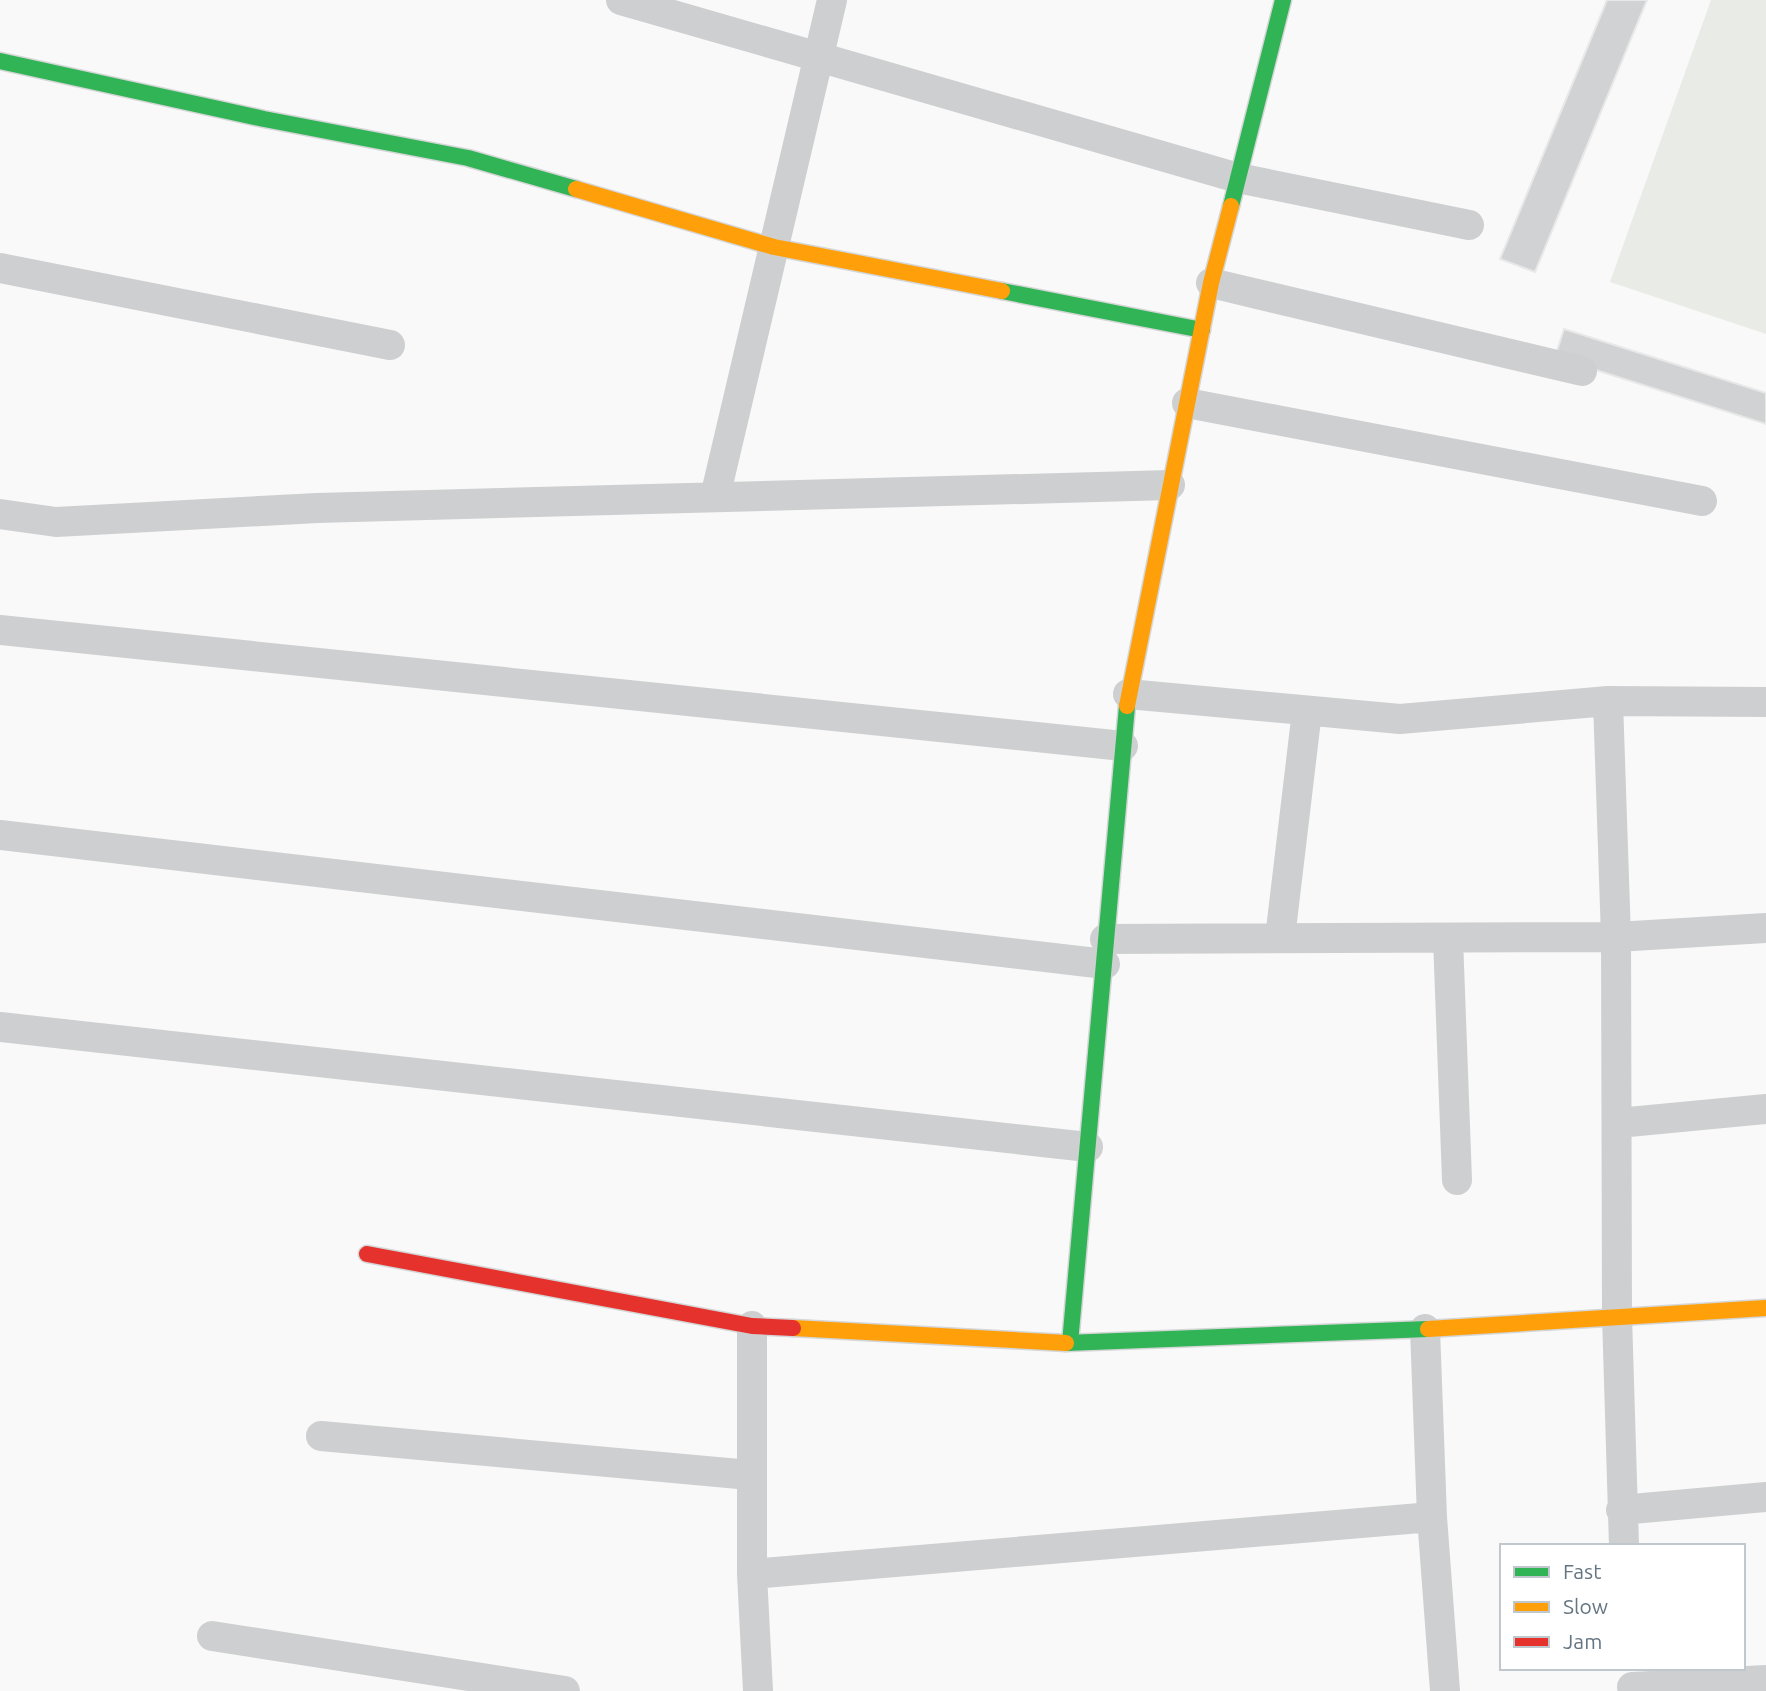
<svg xmlns="http://www.w3.org/2000/svg" width="1766" height="1691" font-family="Ubuntu,sans-serif">
<style>
.green{fill:#e8ebe6}
.building{fill:#d0d2d3;stroke:#e8e8e8;stroke-width:2}
.lines{fill:none;stroke-linecap:round;stroke-linejoin:round}
.fast-casing{stroke:#d5d6d7;stroke-width:19}
.slow-casing{stroke:#d5d6d7;stroke-width:19}
.jam-casing{stroke:#d5d6d7;stroke-width:19}
.street{stroke:#cecfd0;stroke-width:30}
.fast{stroke:#30b455;stroke-width:16}
.slow{stroke:#ff9f0a;stroke-width:16}
.jam{stroke:#e5322d;stroke-width:16}
</style>
<rect width="100%" height="100%" fill="#f9f9f9"/>
<path class="green" d="M1711,0H1766V334L1610,282Z"/>
<path class="building" d="M1607,0H1647L1535,272L1500,259Z
M1564,329L1766,393V424L1555,357Z"/>
<g class="lines">
<g class="fast-casing">
<path id="fast" d="M0,61L264,119L468,158L576,189
M1231,206L1283,0
M1002,291L1202,330
M1066,1343L1428,1329
M1070,1343L1127,706"/>
</g>
<g class="slow-casing">
<path id="slow" d="M576,189L774,247L1002,291
M1127,706L1211,283L1231,206
M793,1328L1066,1343
M1428,1329L1766,1308"/>
</g>
<g class="jam-casing">
<path id="jam" d="M367,1254L752,1326L793,1328"/>
</g>
<path class="street" d="M621,0L1238,178L1469,225
M0,268L390,345
M1211,283L1582,371
M1187,403L1702,501
M715,497L832,0
M0,514L56,522L317,508L1170,485
M0,630L1123,746
M1128,694L1400,719L1608,701L1766,702
M1608,701L1616,937L1617,1316L1624,1546
M0,835L1105,964
M1280,938L1307,711
M1448,938L1457,1180
M1105,939L1616,937L1766,928
M0,1027L1088,1147
M1618,1123L1766,1109
M752,1326V1574L758,1691
M1425,1329L1432,1517L1445,1691
M321,1436L750,1475
M1621,1510L1766,1497
M752,1574L1432,1517
M212,1636L565,1691
M1632,1687L1766,1680"/>
<use href="#fast" class="fast"/>
<use href="#slow" class="slow"/>
<use href="#jam" class="jam"/>
</g>
<rect x="1500" y="1544" width="245" height="126" fill="#ffffff" stroke="#c1c8cd" stroke-width="2"/>
<rect x="1514" y="1567" width="35" height="10" fill="#30b455" stroke="#c1c8cd" stroke-width="2"/>
<text x="1563" y="1579" font-size="21" fill="#657683">Fast</text>
<rect x="1514" y="1602" width="35" height="10" fill="#ff9f0a" stroke="#c1c8cd" stroke-width="2"/>
<text x="1563" y="1614" font-size="21" fill="#657683">Slow</text>
<rect x="1514" y="1637" width="35" height="10" fill="#e5322d" stroke="#c1c8cd" stroke-width="2"/>
<text x="1563" y="1649" font-size="21" fill="#657683">Jam</text>
</svg>
